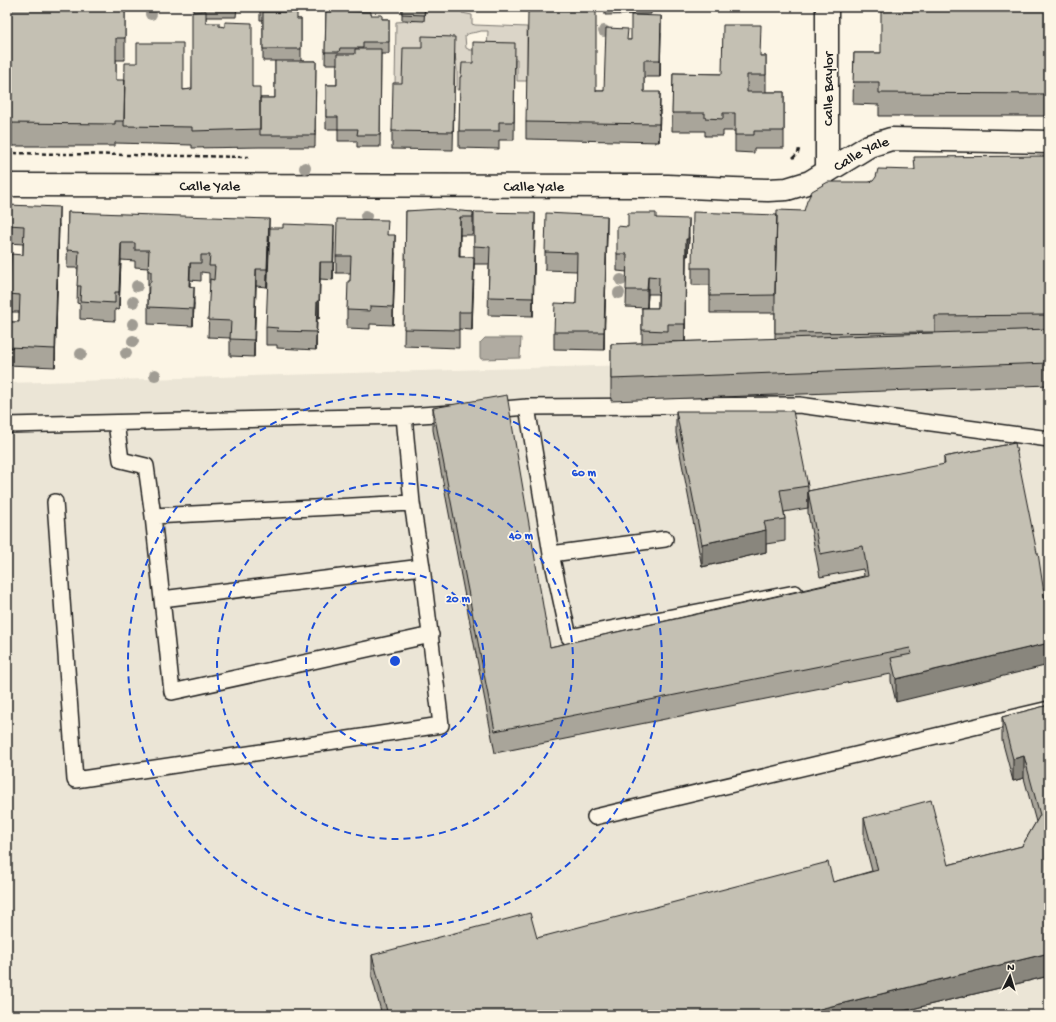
<svg xmlns="http://www.w3.org/2000/svg" width="1056" height="1022" font-family="'Gochi Hand',sans-serif">
<style>
.built{fill:#ebe5d6}
.green{fill:#dbd5c8;stroke:#7c7872;fill-rule:evenodd}
.water{fill:#b0aba1;stroke:#75726c}
.lines{fill:none;stroke-linecap:round;stroke-linejoin:round}
.lane-casing{stroke:#1c1c1c;stroke-width:18}
.street-casing{stroke:#1c1c1c;stroke-width:25}
.path{stroke:#1c1c1c;stroke-width:2.5;stroke-dasharray:4 3;stroke-linecap:butt}
.lane{stroke:#fcf5e5;stroke-width:15}
.street{stroke:#fcf5e5;stroke-width:22}
.tree{fill:#a09c93}
.wall{fill:#a9a59a;stroke:#1c1c1c}
.shaded-wall{fill:#89867d;stroke:#1c1c1c}
.building{fill:#c4c0b3;stroke:#1c1c1c}
.ring{fill:none;stroke:#1d4ed8;stroke-width:2;stroke-dasharray:7 5}
.labels{text-anchor:middle;stroke-width:3.5;stroke-linejoin:round;paint-order:stroke}
.street-label{font-size:15px;fill:#1c1c1c;stroke:#fcf5e5}
.centre{fill:#1d4ed8;stroke:#fcf5e5;stroke-width:2}
.ring-label{font-size:12px;text-anchor:middle;font-weight:bold;fill:#1d4ed8;stroke:#fcf5e5;stroke-width:3.5;stroke-linejoin:round;paint-order:stroke}
</style>
<rect width="100%" height="100%" fill="#fcf5e5"/>
<filter id="ink" filterUnits="userSpaceOnUse"><feTurbulence type="fractalNoise" baseFrequency=".025" numOctaves="2"/><feDisplacementMap in="SourceGraphic" scale="8" xChannelSelector="R" yChannelSelector="G"/><feConvolveMatrix kernelMatrix="1 2 1 2 8 2 1 2 1" color-interpolation-filters="sRGB"/></filter>
<g filter="url(#ink)">
<path class="built" d="M1049,351V1015H7V383L770,361Z"/>
<path class="green" d="M425,7H461L462,13L472,15V24L475,25L527,27V81H517V59L476,57L466,90H457V70L455,54L403,85H395L396,22L424,20ZM481,31H488L487,50H470L466,48L465,36C469,32 476,33 481,31Z"/>
<path class="water" d="M485,338H521L520,358L481,359L480,357V343Z"/>
<g class="lines">
<g class="lane-casing">
<path id="lane" d="M527,407L551,554L569,637L795,593
M491,410L527,407L799,405L1049,439
M116,423L121,460L146,466L153,516L172,692L431,635
M7,425L404,416
M55,502L75,780L441,725L422,567L412,503L404,416L453,413
M153,516L412,503
M551,554L665,539
M162,599L422,567
M595,817L1049,709"/>
</g>
<g class="street-casing">
<g id="street">
<path d="M827,7V171"/>
<path id="s1" d="M7,185L668,186L733,189L768,190L787,189L810,182L869,146L891,139L1049,142"/>
</g>
</g>
<path class="path" d="M7,153L249,157
M793,158L798,153L799,149"/>
<use href="#lane" class="lane"/>
<use href="#street" class="street"/>
</g>
<g class="tree">
<circle cx="151" cy="14" r="6"/>
<circle cx="604" cy="31" r="6"/>
<circle cx="305" cy="168" r="6"/>
<circle cx="366" cy="216" r="6"/>
<circle cx="621" cy="280" r="6"/>
<circle cx="137" cy="286" r="6"/>
<circle cx="619" cy="293" r="6"/>
<circle cx="133" cy="302" r="6"/>
<circle cx="133" cy="324" r="6"/>
<circle cx="133" cy="341" r="6"/>
<circle cx="126" cy="353" r="6"/>
<circle cx="81" cy="354" r="6"/>
<circle cx="155" cy="375" r="6"/>
</g>
<path class="wall" d="M7,7H125V60H116V80L183,90L192,89L193,7H237L236,17H206V23L219,26L252,87L260,98H275V61H263V20H260V7H292V12L297,19H301V61H316L315,147H260L192,148V145L115,143V146H7Z
M326,7H359V12L371,15L382,19H389V54H381L380,147H357V141H338V129H326V85H337V64H325Z
M402,7H425L424,21L402,20Z
M605,7H651V14L605,15Z
M1049,7V116H879V105L853,104L854,53H881Z
M661,33L660,77H644V92L660,110L659,142L526,139V122L596,91H604L628,40H631Z
M455,54L453,150L392,149V131L402,83Z
M761,56H766V92H784V148H754V153L735,152V131H723V136H705V131H672L673,73L722,74Z
M515,60L514,140H499V149L459,148V131L461,77L473,63Z
M1049,156V385L611,401V344L642,343V308H658V294H648L647,308L626,307L627,272L617,271V254L628,227L656,218L689,237L688,256H686L685,342H668L775,339V313H710V285H692V268L777,215L804,211L870,182L914,170Z
M8,205L59,224L55,367L7,365V322H19V312H9V294L23,255V244L8,243Z
M406,211L473,212V235H460V257H474V212L535,231L533,316L488,315L489,264H474L472,330L459,329V348L404,346Z
M68,212L269,236L267,287L256,286L254,357L230,356V338L208,337L210,283H209V273L201,272V281L190,280V286L194,304L193,326L148,324V268L135,267V261L121,260L119,310L115,309V321L80,319V304L77,303L78,268H67Z
M607,233L604,350L554,349V332L576,304L577,271L545,270V252Z
M388,235L395,253L393,325L370,324V329L347,328V310L350,281L351,273H336V256Z
M334,243L333,280L320,279L319,319L317,318L316,350L277,348V345H266V327Z
M433,408L550,647L864,576L863,569L820,577L808,513V491L944,465V457L1015,443L896,702L891,681V674L495,753L433,430Z
M676,411L808,486V508L784,512L785,519V541L766,544V552L702,567L676,433Z
M1049,705V976L887,1015H382L372,977V955L537,938L833,882L872,871L864,840V818L948,865L1022,846L1036,822L1024,778L1013,781L1002,740V717Z"/>
<path class="shaded-wall" d="M661,16V33L660,77V60Z
M660,92V110L659,142V124Z
M59,207V224L55,367V349Z
M535,213V231L533,316V298Z
M607,216V233L604,350V332Z
M460,217V235L459,274V257Z
M269,219V236L267,287V269Z
M689,219V237L688,256V239Z
M334,226V243L333,280V262Z
M395,235V253L393,325V307Z
M686,239V256L685,342V324Z
M121,243V260L119,310V292Z
M474,257V275L472,330V312Z
M320,262V279L319,319V301Z
M190,263V280L189,304V286Z
M256,269V286L254,357V340Z
M648,276V294L647,308V290Z
M194,287V304L193,326V309Z
M317,301V318L316,350V332Z
M766,530V552L702,567V544Z
M1049,643V665L896,702V679Z
M1024,756V778L1013,781V759Z
M1047,926H1049V948Z
M1049,953V976L887,1015H795Z"/>
<path class="building" d="M7,7H125V38H116V80H125L124,121H115V124L7,123Z
M260,7H292V8H260Z
M402,7H425L424,15L402,14Z
M528,7H596V91H604L606,28L628,29L627,40H631V15L661,16L660,60H644V92H660L659,124L526,122L528,13Z
M881,7H1049V94L879,93V82H853L854,53H881Z
M206,11V23H219V26L225,27V22L252,23V87H260V129L192,131V127L124,126L125,63H137V43H183V90L192,89V12Z
M326,11L371,12V15H382V19H389V42H363V48H340L339,52H325Z
M263,12H297V19H301V49H263Z
M723,25H761L760,56H766V75H747V92H784V131H754V135H735V113H723V119L705,118V113H672L673,73L722,74Z
M422,36L455,37L453,132L392,131L393,83H402L403,48H422Z
M473,42L515,43L514,122H499V131H459L460,77H461L462,63H473Z
M355,49H381L380,135H357L358,129H338V117H326V85H337V54H355Z
M275,61H316L315,135H260V98H275Z
M1049,156V315L935,316V332L775,333V290L777,210L804,211L807,201L812,191L828,182H870L873,181L876,177L878,169L915,170L914,157Z
M8,205L59,207L55,349L7,347V322H19L20,295L9,294L11,254L23,255L24,226L8,225Z
M438,209L473,212V217H460L459,257H474L472,312H459V330L404,329L406,211Z
M68,212L269,219L267,269H256L254,340L230,339L231,321L208,320L210,279L214,280L215,266H209L210,255H201V263H190L189,286L194,287L193,309L148,307L149,283L151,282V271H148L149,250H135V243H121L119,292H115V303L80,301L81,286H77L79,251L67,250Z
M474,212L535,213L533,298L488,297L490,247L474,246Z
M693,212L777,215L775,295L710,296V268H692Z
M546,213L607,216L604,332H554L555,303L576,304L577,253L545,252Z
M628,213H656V218L689,219L688,239H686L685,324H668V331L642,330V308H658L659,277L648,276L647,290H626L627,254H617V226L628,227Z
M337,219L388,220L387,235H395L393,307L370,306V311L347,310L348,281H350L351,256H336Z
M283,224L334,226L333,262H320L319,301H317L316,332L277,331L278,328L266,327L270,228H283Z
M1049,329V363L611,379V344Z
M507,395L550,647L868,576L863,546L820,554L808,491L945,464L944,457L1015,443L1037,553H1038L1049,627V643L896,679L891,658L912,654L910,648L495,731L433,408Z
M676,411H793L808,486L780,490L785,519L764,522L766,530L702,544Z
M1049,705V926H1047L1049,935V953L795,1015H388L372,955L530,913L537,938L828,862L833,882L878,870L864,818L931,800L948,865L1022,846L1040,815L1024,756L1013,759L1002,717Z"/>
</g>
<g class="ring">
<circle cx="395" cy="661" r="89"/>
<circle cx="395" cy="661" r="178"/>
<circle cx="395" cy="661" r="267"/>
</g>
<g class="labels">
<g class="street-label">
<text transform="translate(827 89) rotate(-90)" y="5">Calle Baylor</text>
<text dy="5" stroke="none"><textPath href="#s1" startOffset="863">Calle Yale</textPath></text>
<text dy="5" stroke="none"><textPath href="#s1" startOffset="203">Calle Yale</textPath></text>
<text dy="5" stroke="none"><textPath href="#s1" startOffset="527">Calle Yale</textPath></text>
</g>
</g>
<circle cx="395" cy="661" r="6" class="centre"/>
<g class="ring-label">
<text x="584" y="476">60 m</text>
<text x="521" y="539">40 m</text>
<text x="458" y="602">20 m</text>
</g>
<rect width="1056" height="1022" fill="none" stroke="#fcf5e5" stroke-width="24"/>
<rect x="12" y="12" width="1032" height="998" fill="none" stroke="#1c1c1c" stroke-width="1.5" filter="url(#ink)"/>
<g transform="translate(1010 976) rotate(5)" stroke="#fcf5e5" stroke-width="3" paint-order="stroke">
<path d="M0-3L7 15L0 10L-7 15Z" fill="#1c1c1c"/>
<text y="-6" font-size="11" font-weight="bold" text-anchor="middle" fill="#1c1c1c">N</text>
</g>
</svg>
